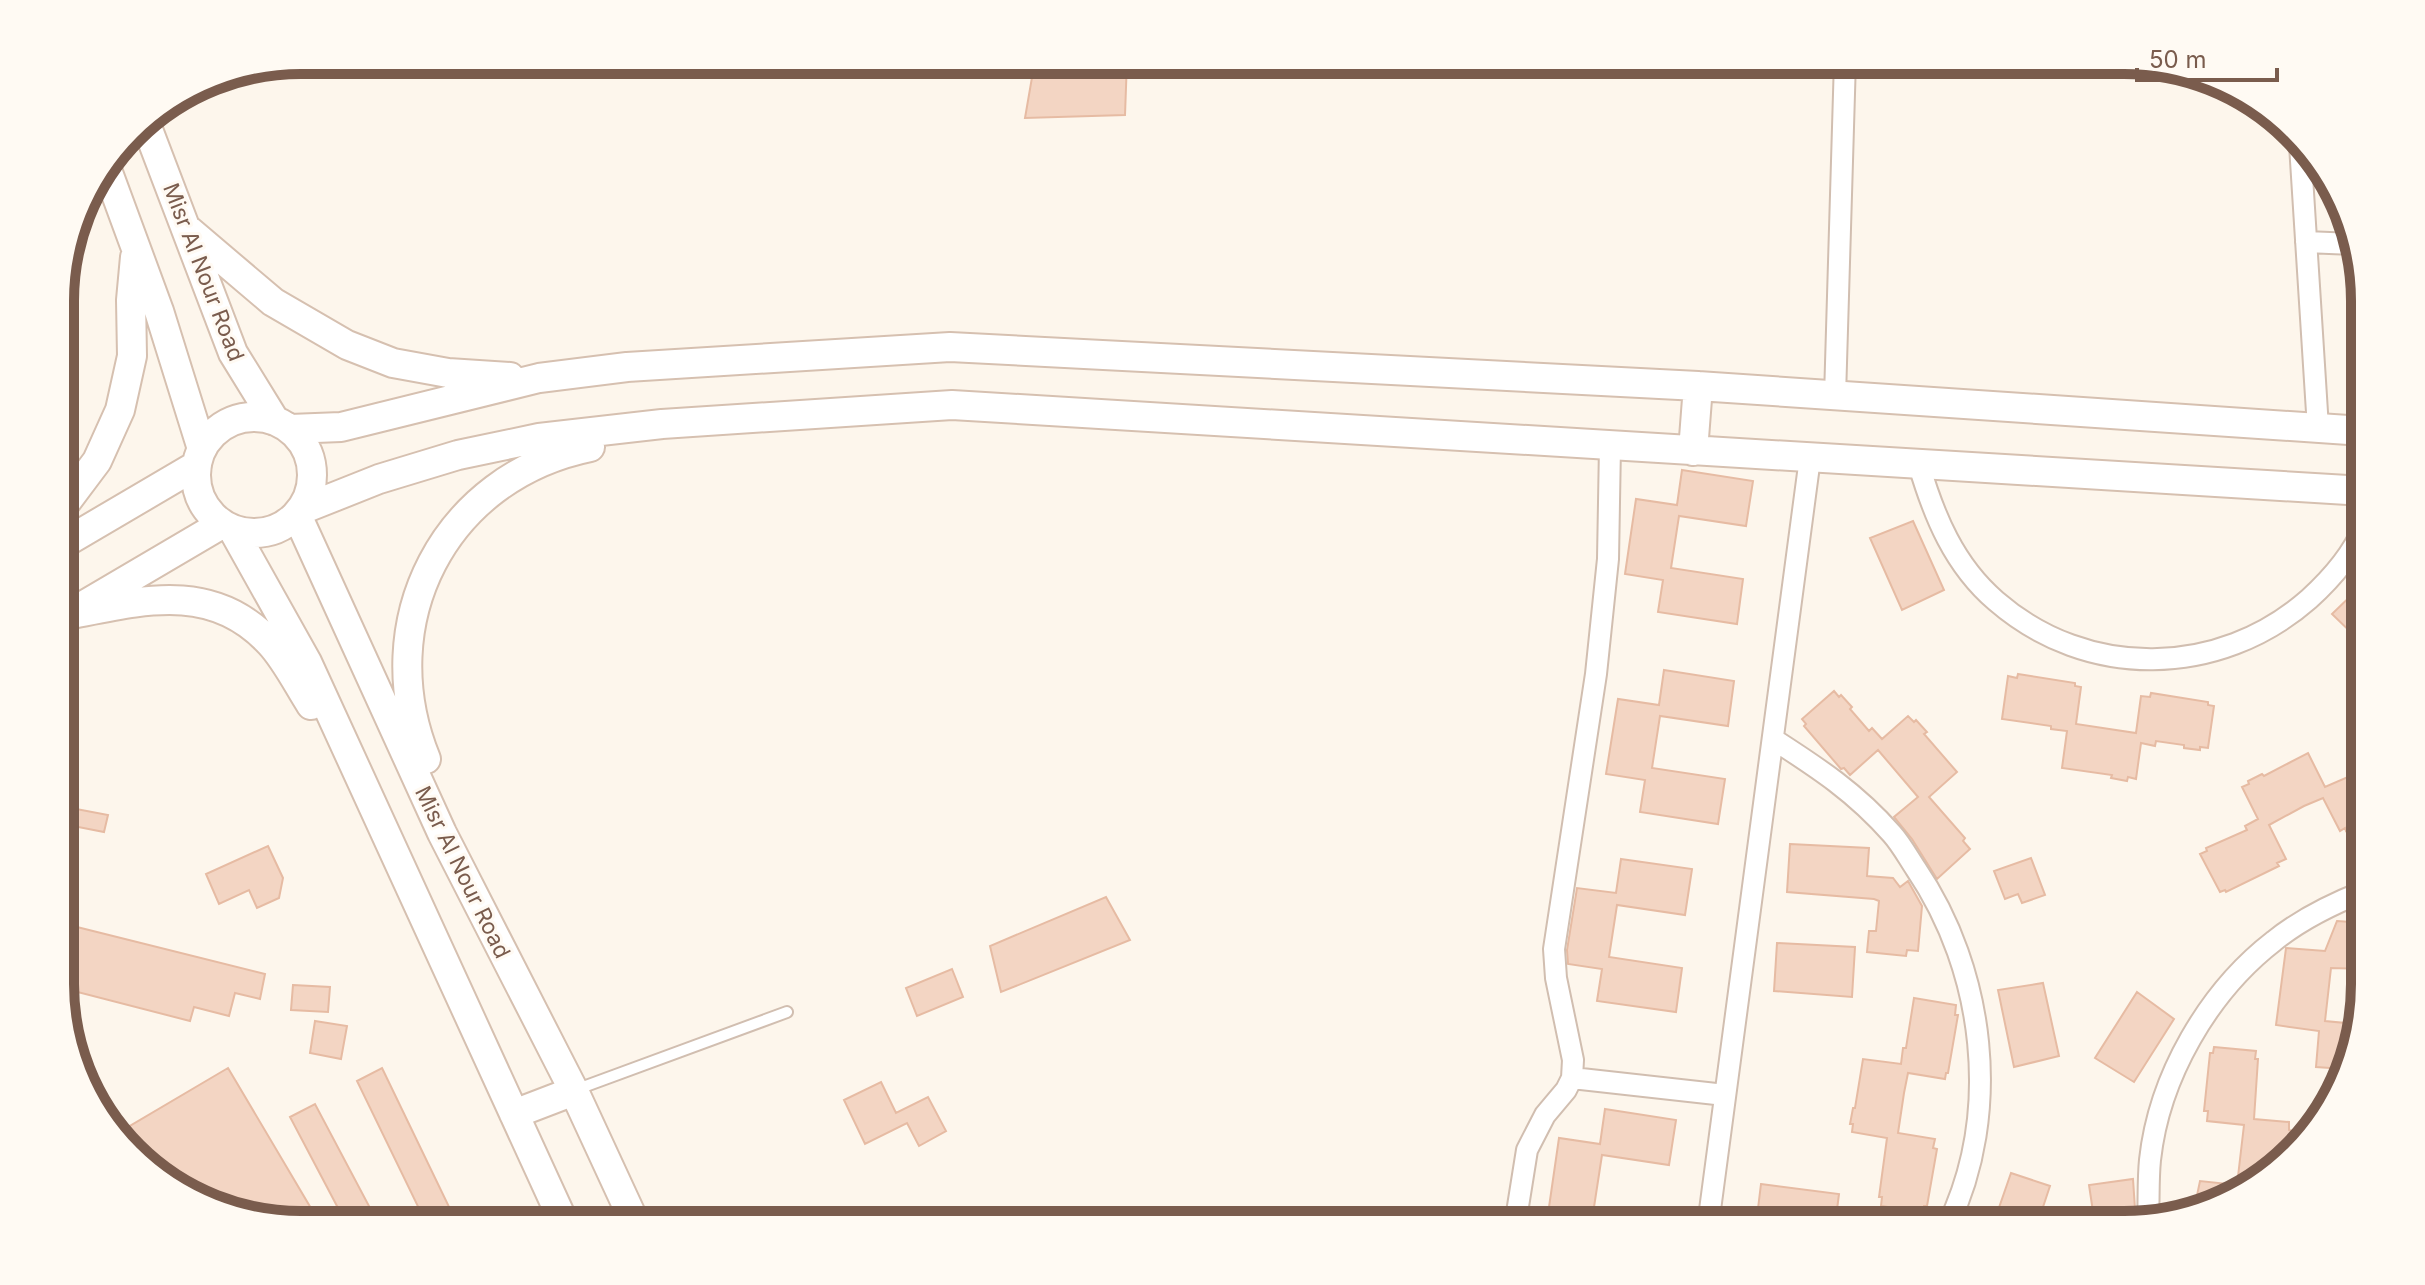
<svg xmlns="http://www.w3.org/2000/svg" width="2425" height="1285" font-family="Inter,sans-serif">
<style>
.building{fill:#f3d5c3;stroke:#e6bba3;stroke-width:2}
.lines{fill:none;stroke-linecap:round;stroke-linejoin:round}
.lane-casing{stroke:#d1beb0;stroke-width:14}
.street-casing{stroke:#d1beb0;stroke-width:24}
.secondary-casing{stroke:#d6c0b0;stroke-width:32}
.path{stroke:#d9b8a5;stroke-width:3;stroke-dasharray:2 6;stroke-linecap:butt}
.lane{stroke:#fff;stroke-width:10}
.street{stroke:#fff;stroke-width:20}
.secondary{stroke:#fff;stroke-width:28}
.labels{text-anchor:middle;stroke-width:6;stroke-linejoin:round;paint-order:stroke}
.street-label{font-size:22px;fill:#7a5c4d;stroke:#fffaf3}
.rim{fill:none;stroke:#7a5c4d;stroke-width:10}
</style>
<rect width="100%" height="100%" fill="#fdf6ec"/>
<path class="building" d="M1035,60H1127L1125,115L1025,118Z
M1682,470L1753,481L1746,526L1679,516L1671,568L1743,579L1737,624L1658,612L1663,580L1625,574L1636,499L1677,505Z
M1913,521L1944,590L1902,610L1870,538Z
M2364,583V645L2332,614Z
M1664,670L1734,681L1728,726L1660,716L1652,768L1725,779L1718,824L1640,812L1645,780L1606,774L1618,699L1659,705Z
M2018,674L2075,683V686L2081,687L2076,724L2136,733L2141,696L2150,697L2151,693L2208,702V705L2214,706L2208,748L2200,747V750L2184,748V745L2156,741L2155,746L2141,743L2136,779L2128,777L2127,781L2111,778L2112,775L2062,768L2067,731L2051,729V726L2002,719L2008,676L2017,678Z
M1834,691L1839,697L1841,695L1852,707L1850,709L1869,731L1872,728L1882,739L1908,716L1914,722L1916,720L1927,732L1924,734L1957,772L1929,797L1965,838L1963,841L1970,849L1937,879L1912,839L1894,817L1918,797L1878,750L1850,775L1844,768L1841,769L1804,726L1806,724L1802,719Z
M2308,753L2325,787L2364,770L2365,822L2346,831L2345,828L2340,831L2323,798L2304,806L2269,825L2286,859L2277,863L2279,866L2226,892L2225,890L2220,892L2200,854L2207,851L2206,848L2247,830L2245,826L2258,819L2242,787L2249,784L2248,781L2262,774L2264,776Z
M71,808L108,815L104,832L68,825Z
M1790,844L1869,848L1867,876L1893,878L1900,887L1908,881L1922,906L1918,951L1907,950L1906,956L1867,952L1869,931H1876L1879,901L1874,899L1787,892Z
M268,846L283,878L279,898L257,908L249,890L219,904L206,874Z
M2031,858L2045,895L2022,903L2018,894L2005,899L1994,871Z
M1621,859L1692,869L1685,915L1617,905L1609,957L1682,968L1676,1012L1597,1001L1602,969L1568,964L1567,950L1577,888L1616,893Z
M1106,897L1130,940L1001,992L990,946Z
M2337,921L2365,923V969L2331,968L2325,1021L2356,1024L2345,1069L2316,1067L2319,1031L2276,1025L2286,948L2325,951Z
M73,926L265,974L260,999L235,993L229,1016L194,1007L190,1021L62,988V955L66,956Z
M1777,943L1855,947L1852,997L1774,991Z
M952,969L963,997L917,1016L906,988Z
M2043,983L2059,1056L2014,1067L1998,990Z
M293,985L330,987L328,1012L291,1010Z
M2137,992L2174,1019L2134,1082L2095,1058Z
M1914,998L1956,1005L1955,1015H1958L1948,1073H1946L1945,1079L1908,1073L1904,1093L1898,1133L1935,1139L1933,1148L1937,1149L1927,1206H1924L1923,1212L1881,1206L1882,1197H1879L1887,1138L1852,1132L1853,1124H1850L1853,1108H1855L1863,1059L1901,1064L1903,1048H1906Z
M315,1021L347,1026L341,1059L310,1053Z
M2214,1047L2256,1051L2255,1059H2258L2254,1119L2289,1122V1130L2292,1131L2290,1147L2257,1185L2195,1205L2200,1181L2237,1185L2244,1125L2207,1121L2208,1111H2204L2210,1053H2213Z
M228,1068L318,1220L338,1208L290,1117L315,1104L379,1225H301L194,1200L118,1133Z
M382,1068L451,1211L426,1223L357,1081Z
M881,1082L896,1113L928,1097L946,1131L919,1146L907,1123L865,1144L844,1100Z
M1605,1109L1676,1120L1669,1165L1602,1155L1594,1207L1651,1216L1650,1225H1585L1586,1219L1548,1214L1559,1138L1600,1144Z
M2011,1173L2050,1186L2037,1225H1993Z
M2133,1179L2136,1224L2095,1225L2089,1185Z
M1761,1184L1839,1194L1835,1225H1756Z"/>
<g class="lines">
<g class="lane-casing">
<path id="lane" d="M575,1090L787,1012"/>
</g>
<g class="street-casing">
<path id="street" d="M2300,145L2318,428
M2306,242L2353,244
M1835,397L1845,60
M1919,465C1934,516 1954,565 1996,601C2087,680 2219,678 2309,599C2331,579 2352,555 2364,527
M1773,739C1818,768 1855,792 1892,834C1901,844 1908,857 1916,869C1985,971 2002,1112 1948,1225
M1572,1078L1725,1095
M2148,1221C2149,1201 2148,1180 2150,1160C2159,1077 2208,992 2274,941C2301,919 2332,904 2365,891
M1515,1225L1527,1150L1545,1115L1566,1090L1572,1078L1573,1060L1556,978L1554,949L1596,674L1608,559L1610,446
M1708,1225L1810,458"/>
</g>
<g class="secondary-casing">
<path id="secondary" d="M144,119L233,353L275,421
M106,167L159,311L202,449
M187,229L273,302L347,345L393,363L448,373L510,377
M196 475a58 58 0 1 1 116 0a58 58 0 1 1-116 0Z
M290,429L341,427L539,378L627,367L950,347L1698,386L2363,431
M1693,451L1698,386
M61,509L97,461L120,410L132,356L131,300L135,257
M301,510L379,479L458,455L539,438L662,424L952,405L2364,491
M297,515L442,833L574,1091L636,1225
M233,530L307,662L565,1225
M61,545L197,465
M86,604L222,524
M67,615C140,601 212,580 270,643C286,660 298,685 311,705
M426,759C370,622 444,477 590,447
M514,1114L574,1091"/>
</g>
<path class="path" d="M2337,201L2340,217L2345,222
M594,1225L609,1218"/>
<use href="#lane" class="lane"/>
<use href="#street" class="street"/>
<use href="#secondary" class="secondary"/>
</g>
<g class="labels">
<g class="street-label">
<text transform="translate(204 272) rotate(69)" y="8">Misr Al Nour Road</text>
<text transform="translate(463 872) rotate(64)" y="8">Misr Al Nour Road</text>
</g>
</g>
<path d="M0 0H2425V1285H0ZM301 74H2124A227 227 0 0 1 2351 301V984A227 227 0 0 1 2124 1211H301A227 227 0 0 1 74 984V301A227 227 0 0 1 301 74Z" fill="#fffaf3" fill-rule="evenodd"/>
<path class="rim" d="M301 74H2124A227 227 0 0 1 2351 301V984A227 227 0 0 1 2124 1211H301A227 227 0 0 1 74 984V301A227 227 0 0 1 301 74Z"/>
<path d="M2137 68v12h140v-12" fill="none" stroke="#7a5c4d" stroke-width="4"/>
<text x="2149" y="68" font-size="24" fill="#7a5c4d" stroke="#fffaf3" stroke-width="6" paint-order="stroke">50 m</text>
</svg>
